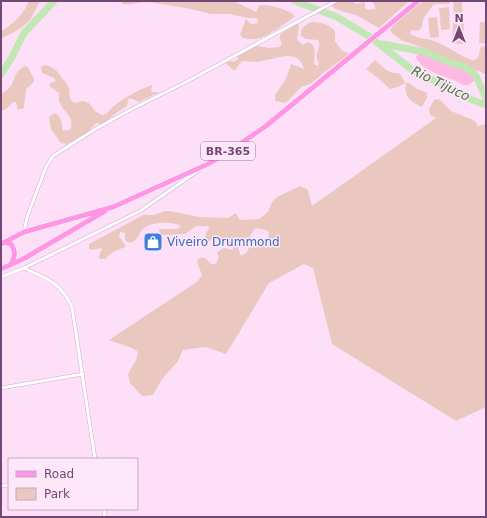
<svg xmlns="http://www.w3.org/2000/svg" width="487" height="518" font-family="'DejaVu Sans',sans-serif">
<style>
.green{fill:#ebc8bf;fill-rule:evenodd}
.sand{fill:#feb9e3}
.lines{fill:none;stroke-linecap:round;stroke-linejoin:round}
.river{stroke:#c1e7b4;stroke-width:7}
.minor-casing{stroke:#d0aace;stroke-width:4}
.primary-casing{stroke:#fff;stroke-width:6}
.minor{stroke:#fff;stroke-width:3}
.primary{stroke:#ff96e5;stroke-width:5}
.labels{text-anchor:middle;stroke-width:3;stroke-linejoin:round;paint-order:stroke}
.shield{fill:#ffe7fa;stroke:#9d779d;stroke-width:1}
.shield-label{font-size:11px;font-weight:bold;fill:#734775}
.shop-label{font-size:12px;fill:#366cbe;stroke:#ffe7fa;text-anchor:start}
.water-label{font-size:13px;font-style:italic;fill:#457438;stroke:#ffe7fa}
</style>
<rect width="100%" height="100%" fill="#fde0f7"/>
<path class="green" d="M28,1H41C36,6 34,14 30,20C22,29 11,33 1,39V31C9,28 28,10 28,1Z
M121,1H234L256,12L259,5C272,5 283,8 293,14L294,17C285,24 267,37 256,39C251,39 247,39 243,38L240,35L246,19L251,24L258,23L257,18H248L229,14H211L186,8L147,2C138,2 129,6 122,4Z
M335,1H355L354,3L357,4L363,2H365V8L368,10L375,9V7L372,1H409L379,28L373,25L358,16L335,9L331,4Z
M424,1H450L449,4H437L433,5L423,19L422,27L418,31L412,30L410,33C415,38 424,38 431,40C446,45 458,55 472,60H475L479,56V53L481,47L486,46V75C479,70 473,70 466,67C450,61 435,54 420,47C407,41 402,43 390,31C393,22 416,6 424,1Z
M453,1H462L463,18H454Z
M449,7L450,29L441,30L439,8Z
M437,17L439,37L430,38L428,18Z
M312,22C321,22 329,24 335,31V41L342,51L348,53L347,56L323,73L318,78L310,84L301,87L290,99L285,103L275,101V95L286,79L291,64L304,69C298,47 277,59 261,61C255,63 249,61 242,61L234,71L225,62L236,61L238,59V53L257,46L270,48L280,47L282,44L280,39V35L295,23H298L299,26L297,39L303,45L308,42C318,46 314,55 314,64L317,66L319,64C318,61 316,57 317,53C318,48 321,46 318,40L306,39L301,36C300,28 306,24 312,22Z
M480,22H486V43H479Z
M453,23H464L463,44L452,43Z
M375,60C379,63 383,68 388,71C398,76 399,68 405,83L398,87L390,89L378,78L366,69Z
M44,65C54,67 57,70 62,78C64,80 67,83 68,86C71,92 67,98 74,103L83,101L89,103L95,111L102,115C108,115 109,109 114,106C122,99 142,88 152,85V87L151,90L152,92H159L139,102L130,98L128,100L127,106L116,113L101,125L99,123H96L86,134L67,144L61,143L51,129L49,117L54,113C63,118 61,122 63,131L70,130C75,115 65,115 60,103C58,100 59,97 59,93L49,86L50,83L56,81L54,78L42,73L41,67Z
M25,66L28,67L34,79V82L26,89L24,108L18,110L16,102H13L6,109L1,111V94C19,85 9,74 25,66Z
M406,83H409L417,89L427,93V98L422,107C411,102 403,96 406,83Z
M439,99L451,111L473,120L477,123V126L486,124V407L456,421L332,344L313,268L304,264L269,283L226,354L206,347L183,350L178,361L162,379L153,395L142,396L130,383L128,374L136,360L138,352L132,348L109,340L198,281L202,275L197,262L198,259C205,255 207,260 211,264H216L219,257L217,253L220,250L224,248L233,250V243L218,236L208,242L205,237L207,231L210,228L207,226H196L185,234L162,235L160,234L159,229H177L181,226C171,221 152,222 144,228C138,233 138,242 129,243L125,240V233L120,232L119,236L125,245V247L113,252L105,259H100L99,257L102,248L90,250L89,248V244L121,227L143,215H154L165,211H170L199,217L228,218L236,213L239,219L242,220L259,219L268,212L272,202L277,197L300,186L308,190L312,206L436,118L430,115L429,109L434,100ZM255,228L266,230L269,232L268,238L254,247L250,236ZM242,239L249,240L251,245L246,253L241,256C238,248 236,246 242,239Z"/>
<path class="sand" d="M418,52C425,54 432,57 439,60C448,63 475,68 474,81L468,85H463C451,76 424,74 416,58Z"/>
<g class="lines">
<path class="river" d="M295,1L337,17L370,37L415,72L440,83L470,99L486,105
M382,44L425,52L451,63L460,65L471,71L476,76L486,98
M1,74L11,59L24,33L54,1"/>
<g class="minor-casing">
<path id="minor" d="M24,232L27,217L46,167L53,156L97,128L132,109L186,82L336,1
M24,268C48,279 60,282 72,307L95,459
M1,277L24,268L140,211L199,170
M1,388L83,374
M1,486L9,485
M104,509L105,517"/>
</g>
<g class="primary-casing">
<path id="primary" d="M4,242L11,244C16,252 15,256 11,264
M1,244L24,232L113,207L208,164L234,148L266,126L418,1
M1,269L25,258L105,211"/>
</g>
<use href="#minor" class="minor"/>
<use href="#primary" class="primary"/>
</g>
<defs>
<g id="shop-square" transform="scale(1)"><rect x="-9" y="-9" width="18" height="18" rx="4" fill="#3f7fe0" stroke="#ffe7fa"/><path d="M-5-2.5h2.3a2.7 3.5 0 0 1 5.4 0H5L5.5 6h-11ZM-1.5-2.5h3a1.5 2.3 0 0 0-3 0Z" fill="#fff"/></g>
</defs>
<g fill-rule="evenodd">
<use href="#shop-square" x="153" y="242"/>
</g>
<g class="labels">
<rect class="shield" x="201" y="142" width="54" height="18" rx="3"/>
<g class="shield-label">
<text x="228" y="155">BR-365</text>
</g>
<g class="shop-label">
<text x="167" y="246">Viveiro Drummond</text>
</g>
<g class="water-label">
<text transform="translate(441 83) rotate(26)" y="5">Rio Tijuco</text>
</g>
</g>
<rect width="487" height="518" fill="none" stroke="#734775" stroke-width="4"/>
<rect x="8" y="458" width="130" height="52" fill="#ffe7fa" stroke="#c7a7c5"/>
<rect x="16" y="471" width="20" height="6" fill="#ff96e5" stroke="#c7a7c5"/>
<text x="44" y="478" font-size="12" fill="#734775">Road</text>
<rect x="16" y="488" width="20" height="12" fill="#ebc8bf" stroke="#c7a7c5"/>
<text x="44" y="498" font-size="12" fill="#734775">Park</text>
<g transform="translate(459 28)" stroke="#ffe7fa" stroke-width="3" paint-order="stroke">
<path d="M0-3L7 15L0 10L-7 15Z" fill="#734775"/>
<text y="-6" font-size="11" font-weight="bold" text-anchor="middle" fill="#734775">N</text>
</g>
</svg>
